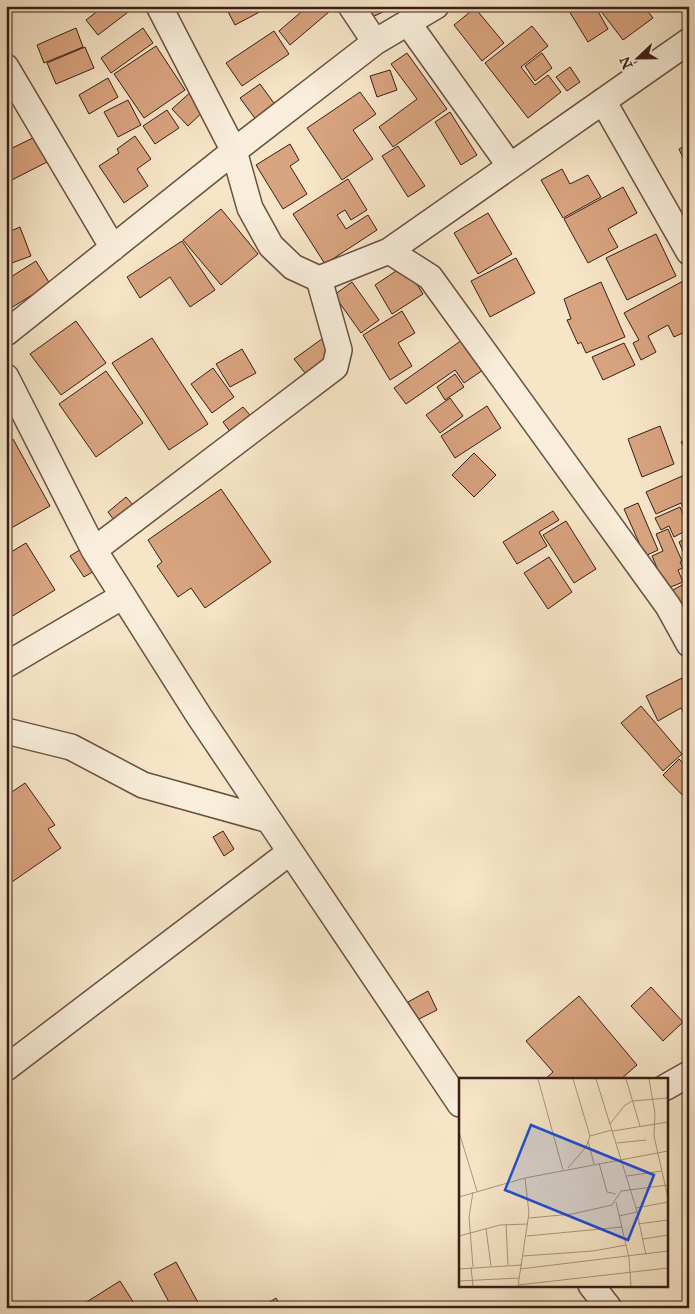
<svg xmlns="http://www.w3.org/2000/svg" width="695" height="1314" font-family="'IM FELL Great Primer',serif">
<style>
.building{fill:#d8a37f;stroke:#3a1e14}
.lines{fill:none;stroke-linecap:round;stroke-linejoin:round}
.street-casing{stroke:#695041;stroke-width:28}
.street{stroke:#f9eedb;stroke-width:25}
.inset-road{fill:none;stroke:#ab957f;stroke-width:1}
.view{fill:#1d4ed8;fill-opacity:0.15;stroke:#1d4ed8;stroke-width:2.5}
.inset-edge{fill:none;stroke:#3a1e14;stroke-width:2.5}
</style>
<rect width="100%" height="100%" fill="#f6e5c7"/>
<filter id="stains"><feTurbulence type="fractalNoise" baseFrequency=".004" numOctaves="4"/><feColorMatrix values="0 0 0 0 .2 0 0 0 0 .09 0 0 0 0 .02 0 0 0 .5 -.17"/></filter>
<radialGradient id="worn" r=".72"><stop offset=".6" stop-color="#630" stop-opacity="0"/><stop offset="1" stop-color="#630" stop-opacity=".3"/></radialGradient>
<path class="building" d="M104,6H136L98,35L86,20Z
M225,6H268L269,7L235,25Z
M308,6H336L290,45L279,31Z
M364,6H394V7L370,18Z
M566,6H595L608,29L588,42Z
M597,6H644L653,18L623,40Z
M475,8L504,43L482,61L454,25Z
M532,26L548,46L521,67L535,85L548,75L561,92L528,118L485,63Z
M76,28L83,47L44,63L37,45Z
M143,28L153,43L111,73L101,58Z
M274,31L289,54L242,86L226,63Z
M156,46L185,90L144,118L114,74Z
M85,47L94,68L56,84L47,63Z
M407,53L447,109L393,147L379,127L417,99L391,64Z
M542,53L552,68L535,81L525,66Z
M570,67L580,82L567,91L556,77Z
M390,70L397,90L377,97L370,76Z
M108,78L118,97L89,114L79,95Z
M260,84L276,106L257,121L240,98Z
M194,89L209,106L188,126L172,109Z
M360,92L376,114L353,130L373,159L342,180L307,128Z
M128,100L141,125L118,137L104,112Z
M167,110L179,128L155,144L143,126Z
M450,112L477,155L461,165L435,122Z
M37,136L49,161L6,183V151Z
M135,136L151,159L137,169L148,186L124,203L99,166L119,153L117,149Z
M290,144L299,160L290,166L307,194L283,209L256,165Z
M689,144V171L679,149Z
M398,146L425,186L408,197L382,156Z
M562,169L570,184L588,175L601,197L563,218L541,180Z
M348,179L367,210L351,220L345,210L337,215L346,229L368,215L377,230L325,264L293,214Z
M623,187L637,213L608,229L618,247L588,263L564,219Z
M221,209L258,254L221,285L183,240Z
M488,213L512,254L478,274L454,233Z
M20,227L31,256L6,265V233Z
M656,234L676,276L627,300L606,258Z
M182,241L215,290L190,307L170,277L140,298L127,277Z
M516,258L535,293L490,317L471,281Z
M36,261L50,284L6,311V280Z
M405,265L423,294L392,314L375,285Z
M685,280L689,287V330L674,337L668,325L648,336L656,352L641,360L633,343L639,340L624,313Z
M352,282L379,320L361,333L334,295Z
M601,282L625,337L586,353L581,342L578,344L567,320L571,319L564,299Z
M402,311L415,333L398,343L412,366L390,380L363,335Z
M76,321L106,363L61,395L30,354Z
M326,336L336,350L305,373L294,359Z
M152,338L208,424L169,450L112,363Z
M462,340L483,370L464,383L455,370L406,404L394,388Z
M624,343L635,365L603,380L592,357Z
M242,349L256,373L230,387L216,364Z
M213,368L234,397L212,413L191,384Z
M106,371L143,423L96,457L59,404Z
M455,374L464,387L445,400L437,387Z
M450,398L463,416L440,433L426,415Z
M487,406L501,428L455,458L441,436Z
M243,407L255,421L234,437L223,422Z
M660,426L674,464L642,477L628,439Z
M689,437V455L681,442Z
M13,439L50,506L6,531V443Z
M474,453L496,475L474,497L452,475Z
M689,473V520L681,503L656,514L646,492Z
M221,489L271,562L205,608L191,588L178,597L157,566L162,562L148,540Z
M126,497L136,508L117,524L108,512Z
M638,503L658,550L645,556L624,509Z
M680,507L689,526V529L674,537L669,526L661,530L655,518Z
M553,511L559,520L539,532L547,546L517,564L503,542Z
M566,521L596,569L574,583L543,535Z
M668,529L682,561L680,562L683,568L678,570L683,582L666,589L652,556L663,551L656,534Z
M689,537V562L688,563L679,542Z
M26,543L55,590L6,620V555Z
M86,546L99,568L84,577L70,556Z
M549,557L572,592L548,609L524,573Z
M684,584L689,594V603L680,608L671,591Z
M682,678L689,690V713L685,715L681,708L658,721L646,696Z
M641,706L682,754L663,771L621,723Z
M679,759L689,769V802L663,775Z
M25,783L55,825L48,829L61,848L9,884L6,880V796Z
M223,831L234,849L224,856L213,837Z
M651,987L683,1022L663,1041L631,1006Z
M428,991L437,1010L417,1020L408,1002Z
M579,996L637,1065L621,1079H545L553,1072L526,1041Z
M176,1262L201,1308H172L154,1274Z
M120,1281L137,1308H88L85,1303Z
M276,1298L282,1308H260Z"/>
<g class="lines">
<g class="street-casing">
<path id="street" d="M159,6L234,151L250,208L271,246L293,267L319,279L389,251L430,277L668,606L689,644
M351,6L375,42
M408,23L510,166
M6,67L113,248
M603,101L689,252
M389,251L689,41
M6,333L234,151L375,42L436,6
M6,377L94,550L199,716L460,1104
M94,550L335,367L339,350L319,279
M6,665L123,596
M6,731L71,747L143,785L269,820
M6,1068L290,852
M666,1087L689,1074
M591,1285L609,1308"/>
</g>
<use href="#street" class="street"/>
</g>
<g transform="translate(459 1078)">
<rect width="209" height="209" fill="#f6e5c7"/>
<path class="inset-road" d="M79,1L104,92M137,1L177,130L187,177M167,1L181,48M190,1L196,35L195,58L209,120M151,46L165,28L173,23L209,20M154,53L209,44M0,54L18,113M131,58L153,52M129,63L135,86M158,65L187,62M140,85L148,114L157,116M109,90L127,69L131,58L114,1M168,98L203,93M14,114L10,139L14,189M0,119L66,100L209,73M157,124L170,180L172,208M177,130L209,124M160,138L178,134M70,140L113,136L153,127L162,113L209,107M47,146L49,187M179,146L209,142M27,151L32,188M0,158L41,147L69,146M68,158L163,149M184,161L209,157M64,178L134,173L167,167M12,189L14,208M0,191L63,187M61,191L209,173M0,203L60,200M59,207L209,190M59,208L70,135L66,100"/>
<path class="view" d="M72,47L195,97L169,162L46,112Z"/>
<rect width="209" height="209" class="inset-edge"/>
</g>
<rect width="695" height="1314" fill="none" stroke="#f6e5c7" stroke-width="25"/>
<rect x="8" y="8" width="680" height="1299" fill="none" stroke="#3a1e14" stroke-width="2.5"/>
<rect x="12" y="12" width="670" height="1289" fill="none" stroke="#3a1e14"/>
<g transform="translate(638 58) rotate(248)" stroke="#f9eedb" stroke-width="4" paint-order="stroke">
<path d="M0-4L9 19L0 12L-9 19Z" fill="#3a1e14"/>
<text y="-8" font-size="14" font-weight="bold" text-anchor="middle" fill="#3a1e14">N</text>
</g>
<rect width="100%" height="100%" filter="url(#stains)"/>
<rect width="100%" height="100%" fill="url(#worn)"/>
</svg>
